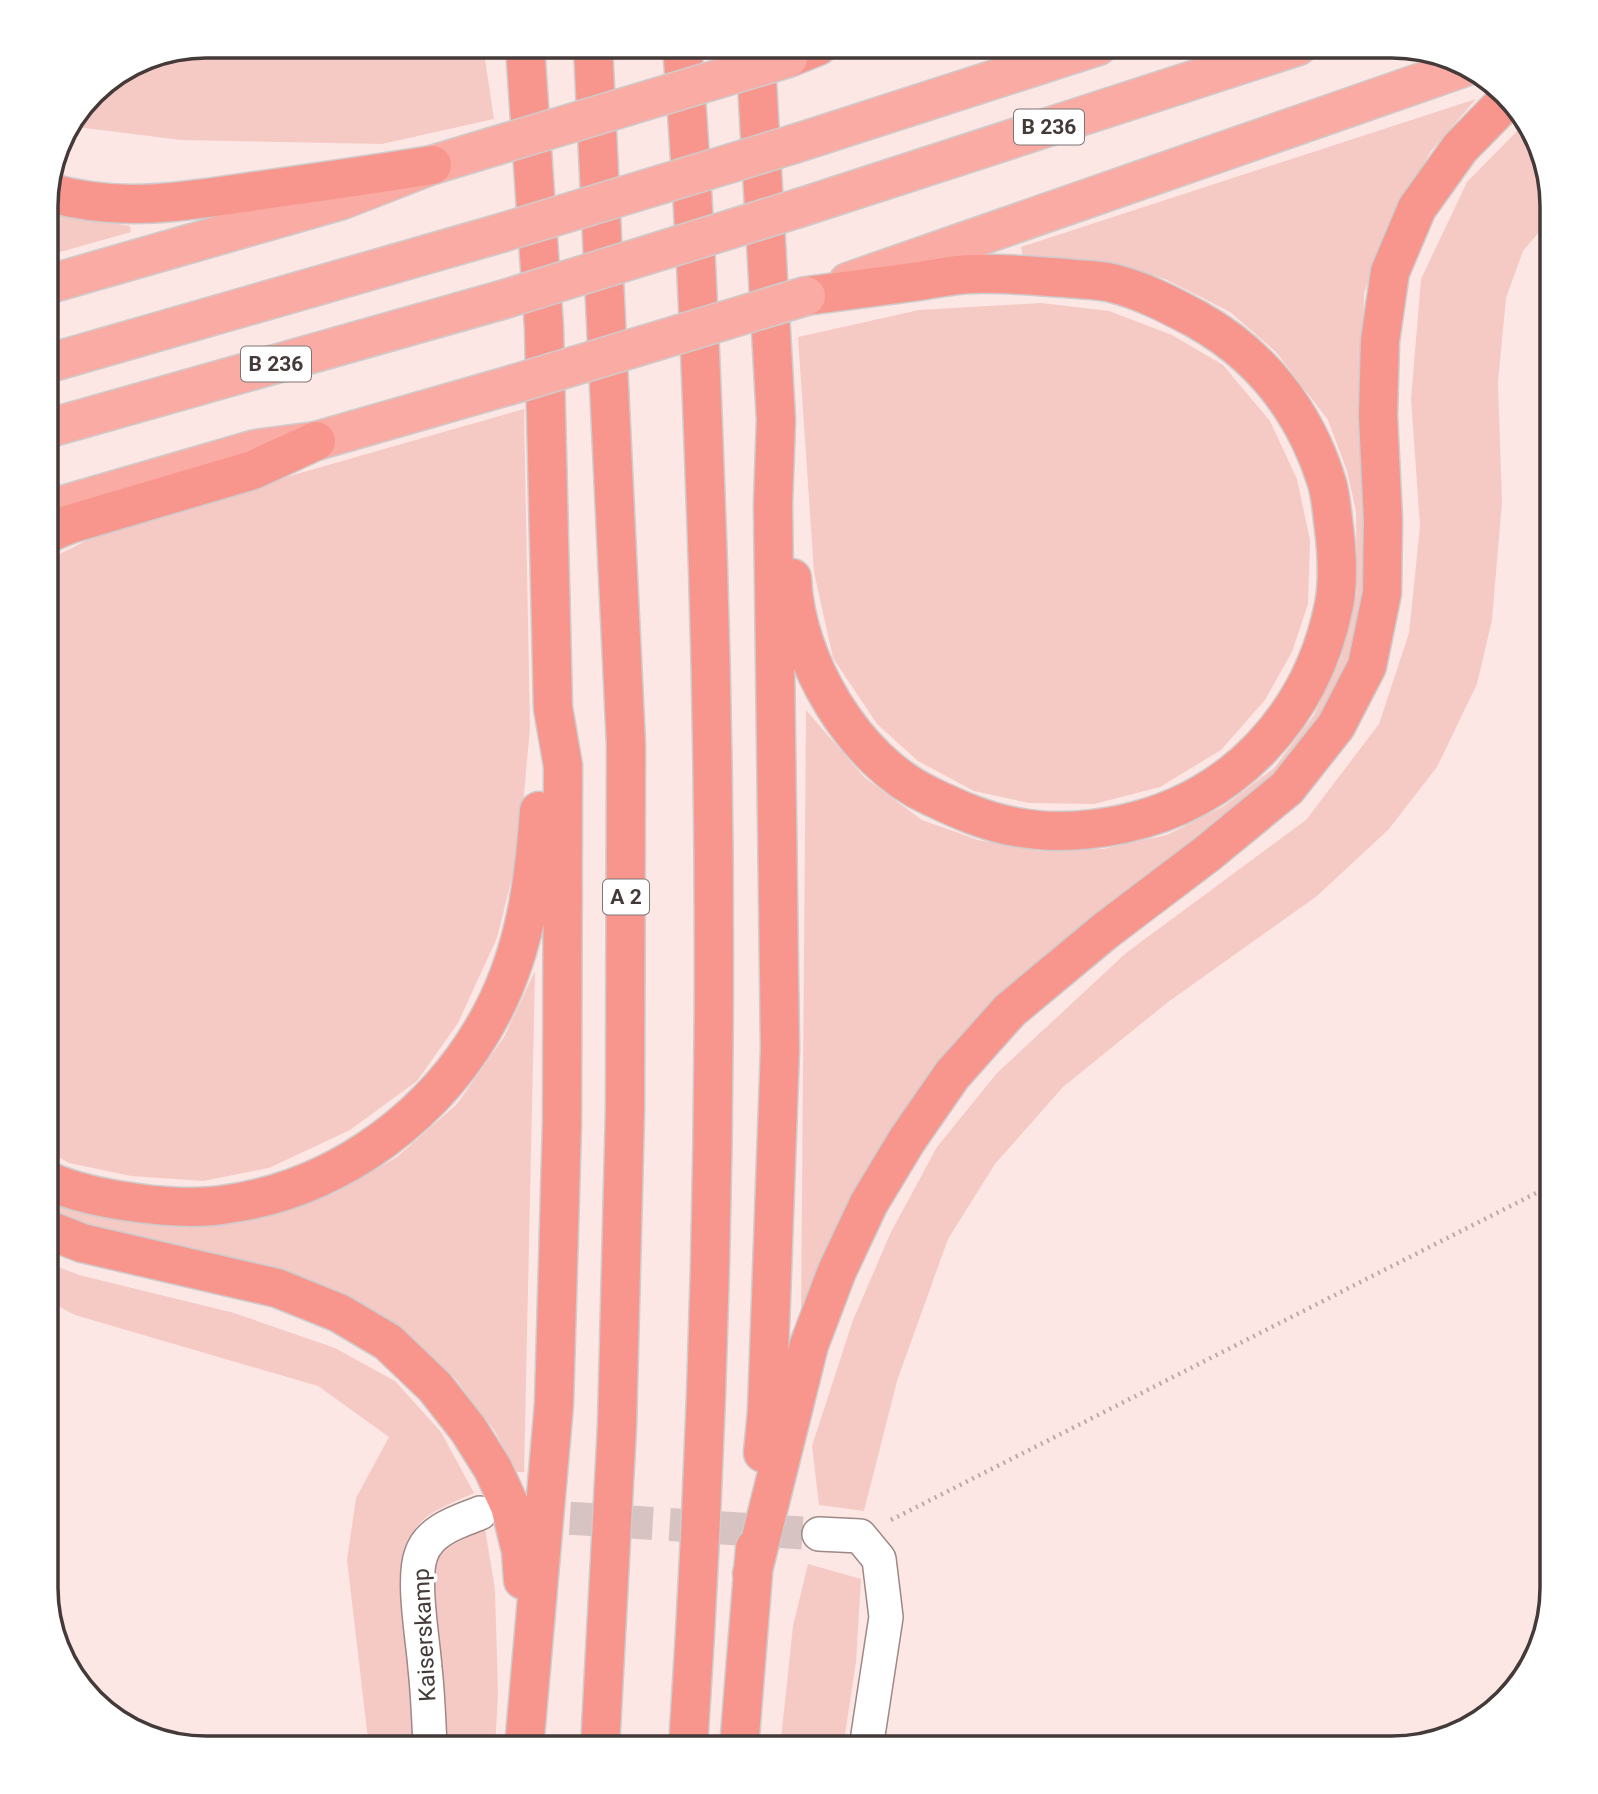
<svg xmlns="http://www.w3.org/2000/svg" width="1598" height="1794" font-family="Roboto,sans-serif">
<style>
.green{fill:#f5cac5}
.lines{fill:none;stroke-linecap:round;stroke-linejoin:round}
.minor-tunnel{stroke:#d7c4c2;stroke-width:33;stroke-dasharray:33 17;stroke-linecap:butt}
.minor-casing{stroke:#9f8885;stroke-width:36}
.trunk-casing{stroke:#cecccc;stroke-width:41}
.motorway-casing{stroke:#cecccc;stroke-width:41}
.path{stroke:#baa9a6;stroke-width:4.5;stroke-dasharray:2 5;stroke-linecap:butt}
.minor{stroke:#fff;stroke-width:33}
.trunk{stroke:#faaba4;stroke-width:38}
.motorway{stroke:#f8968e;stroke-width:38}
.trunk-bridge-casing{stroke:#cecccc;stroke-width:41;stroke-linecap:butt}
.trunk-bridge{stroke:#faaba4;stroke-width:38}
.labels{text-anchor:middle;stroke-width:7;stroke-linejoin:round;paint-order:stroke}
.shield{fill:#fff;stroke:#7c7574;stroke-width:2}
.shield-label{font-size:21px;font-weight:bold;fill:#443a39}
.street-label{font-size:23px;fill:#443a39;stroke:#fff}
.rim{fill:none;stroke:#443a39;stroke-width:3.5}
</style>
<rect width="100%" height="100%" fill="#fce7e4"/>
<path class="green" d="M206,46H483L494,119L382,144L181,140L69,126L100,86L145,58Z
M1476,99L1431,151L1392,218L1364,293L1362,394L1368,591L1352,659L1325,718L1282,773L1023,976L801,1318L806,710L864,777L922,820L978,840L1040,851L1103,849L1167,835L1224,806L1274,768L1314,715L1341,657L1357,592L1356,511L1347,471L1328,420L1276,352L1230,312L1165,279L1100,262L1023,257L1021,247Z
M1524,124L1552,206V217L1523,251L1506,298L1498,382L1502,502L1492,620L1477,684L1437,767L1389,829L1317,896L1168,1002L1063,1087L995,1164L948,1239L897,1381L864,1511L819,1505L812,1446L853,1320L891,1232L937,1147L997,1073L1126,953L1306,820L1379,724L1409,633L1420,526L1411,399L1421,279L1467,182Z
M46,210L79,218L130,226L131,232L46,256Z
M1041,303L1109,311L1172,335L1223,365L1270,421L1297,479L1310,540L1308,604L1292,652L1265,700L1221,750L1160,787L1094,804L1029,803L974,791L918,761L877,724L833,658L814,572L798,337L919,310Z
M524,409L530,728L519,849L497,938L458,1023L417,1081L350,1130L269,1168L203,1181L131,1176L69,1163L46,1150V561L115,526Z
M535,971L524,1472H517L494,1430L454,1377L405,1332L245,1262L72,1220L46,1212V1200L75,1211L175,1227L243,1222L335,1193L397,1157L457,1104L504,1037Z
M46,1262L79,1275L234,1313L335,1348L395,1381L441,1432L474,1493C453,1503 429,1510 415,1529C403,1545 414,1717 416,1748H369L347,1560L356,1498L389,1437L318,1386L75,1315L46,1300Z
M485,1529L495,1589L498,1694L495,1748H445L434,1567L444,1549Z
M808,1564L861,1579L856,1662L843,1748H780L793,1626Z"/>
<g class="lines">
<path class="minor-tunnel" d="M520,1515L819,1534"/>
<g class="minor-casing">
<path id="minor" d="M819,1534L860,1536L879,1559L886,1617L866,1748
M430,1748C429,1722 428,1695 425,1668C423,1640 412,1580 421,1555C429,1530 457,1522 480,1513"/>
</g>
<g class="trunk-casing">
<path id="trunk" d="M794,144L1098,46
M799,208L1298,46
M848,282L1468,66
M46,285L342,200L432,165L495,146
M46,364L501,233
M46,429L505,299
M46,510L256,449L316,441L511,385"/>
</g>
<g class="motorway-casing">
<path id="motorway" d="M593,46L626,745L625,1110L617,1426L600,1748
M682,46C696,219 702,393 708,567C720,961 714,1355 688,1748
M755,46L776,420L773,504L780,1049L767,1411L763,1453
M788,58L818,46
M47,192C124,214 186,201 263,190C320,182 376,174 432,165
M46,534L70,524L253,470L316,441
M792,578C795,660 854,761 930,796C957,809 986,822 1016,827C1051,834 1089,831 1123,824C1234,800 1312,715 1334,605C1339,580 1337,553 1334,528C1332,513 1331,497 1327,483C1305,412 1261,355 1196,319C1170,305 1141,290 1112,283C1097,279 1081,280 1066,278C1035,276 1004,273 974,274C956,274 938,278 920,281C882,286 844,291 806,296
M46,1180C75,1193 106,1199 138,1203C167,1207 199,1209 228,1204C341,1188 441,1112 493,1011C526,947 534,881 539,811
M46,1229L82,1243L277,1288L339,1313L388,1342L435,1387L468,1429L493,1469L510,1506L521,1551L523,1580
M752,1574L809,1345L837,1271L869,1203L907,1140L952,1075L1010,1010L1105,931L1208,853L1287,788L1336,726L1367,666L1382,593L1383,520L1378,415L1380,341L1390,272L1417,208L1460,148L1508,99
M524,1748L554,1404L562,1123L563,766L553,708L544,328L525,46
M739,1748L755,1548"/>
</g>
<path class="path" d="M891,1520L1552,1185"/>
<use href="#minor" class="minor"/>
<use href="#trunk" class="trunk"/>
<use href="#motorway" class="motorway"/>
<g class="trunk-bridge-casing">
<path id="trunk-bridge" d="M495,146L788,58
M501,233L794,144
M505,299L799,208
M511,385L806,296"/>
</g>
<use href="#trunk-bridge" class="trunk-bridge"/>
</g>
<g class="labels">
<g class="shield">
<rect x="1014" y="109.5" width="70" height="35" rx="5"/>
<rect x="241" y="346.5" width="70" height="35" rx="5"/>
<rect x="603" y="879.5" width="46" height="35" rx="5"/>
</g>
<g class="shield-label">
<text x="1049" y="134">B 236</text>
<text x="276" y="371">B 236</text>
<text x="626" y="904">A 2</text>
</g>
<g class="street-label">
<text transform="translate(424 1635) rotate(-93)" y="8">Kaiserskamp</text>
</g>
</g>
<path d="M0 0H1598V1794H0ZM206 58H1392A148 148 0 0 1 1540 206V1588A148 148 0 0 1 1392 1736H206A148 148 0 0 1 58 1588V206A148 148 0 0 1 206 58Z" fill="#fff" fill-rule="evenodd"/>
<path class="rim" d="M206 58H1392A148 148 0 0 1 1540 206V1588A148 148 0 0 1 1392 1736H206A148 148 0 0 1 58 1588V206A148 148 0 0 1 206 58Z"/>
</svg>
